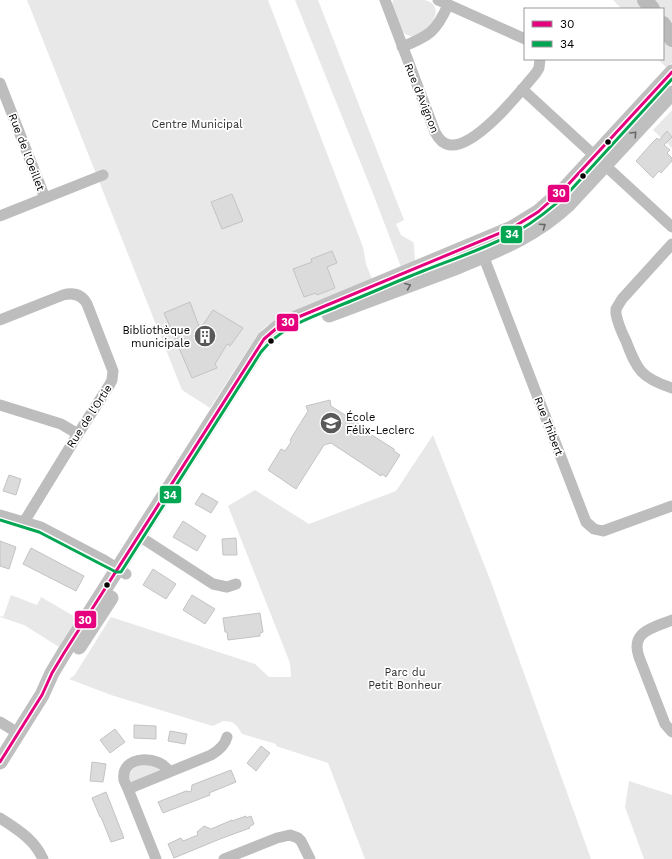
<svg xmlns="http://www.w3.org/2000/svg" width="672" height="859" font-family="'Work Sans',sans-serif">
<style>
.green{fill:#e8e8e8}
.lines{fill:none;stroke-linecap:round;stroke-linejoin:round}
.river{stroke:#bababa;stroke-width:16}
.building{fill:#dbdbdb;stroke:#c3c3c3}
.street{stroke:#bdbdbd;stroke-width:11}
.secondary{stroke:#bfbfbf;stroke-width:15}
.bus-1-casing{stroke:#fff;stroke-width:6}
.bus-2-casing{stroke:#fff;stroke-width:6}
.bus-1{stroke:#e5007d;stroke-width:3}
.bus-2{stroke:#00a651;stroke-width:3}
.oneway{stroke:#696969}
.bus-dot{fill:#000;stroke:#fff;stroke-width:1.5}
.labels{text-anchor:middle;stroke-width:3.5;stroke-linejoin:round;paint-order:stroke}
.street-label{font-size:11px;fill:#000;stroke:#fff}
.park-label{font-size:11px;fill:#2c2c2c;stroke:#fff}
.poi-label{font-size:11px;fill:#000;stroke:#fff;text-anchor:end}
.line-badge{stroke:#fff;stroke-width:1.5}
.badge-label{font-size:11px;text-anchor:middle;font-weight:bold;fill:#fff}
</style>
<rect width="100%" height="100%" fill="#fff"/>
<path class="green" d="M27,0H268L363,247L366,264L372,279L276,319L264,328L256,337L210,408L182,390Z
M295,0H318L404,220L396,224L401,235L413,242L414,246L415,261L401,267L374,196Z
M393,0C403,0 415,0 424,0C453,6 421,45 405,34C401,31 400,25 398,20C395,14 391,7 393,0Z
M613,0H672V63L667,68L658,59H663V9H622Z
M672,110V148L653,130Z
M433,435L491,582L591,859H365L328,763L276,746V744L242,734L237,726L232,722L223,721L213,726L206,724L111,695L69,679L74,676L111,617L255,664L269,677H291L290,663L228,506L255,490L309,524L396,491Z
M11,595L37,605L41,597L77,618L59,647L24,625L0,617V616L3,617Z
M146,764L158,768L159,770L133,781H131L129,778C132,766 135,767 146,764Z
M629,781L672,795V859H644L625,807Z"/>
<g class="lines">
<path class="river" d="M645,0L652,9
M663,24L672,39"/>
</g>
<path class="building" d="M667,131L672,137L664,145L670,150L667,153L672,158V161L661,173L659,171L653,178L636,161L651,144L657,138L659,140Z
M232,194L243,221L222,229L211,202Z
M332,251L337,263L327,267L335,288L317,295L316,293L304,297L293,269L312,262L311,259Z
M190,302L200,329L213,310L243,328L230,346L227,344L215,364L217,368L192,378L164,313Z
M330,400L331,406L359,424V427L394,449V451L400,455L386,477L382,474L381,476L331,443L324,445L296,489L268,470L281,449L285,451L291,442L290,440L308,411L306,406Z
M9,475L21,479L16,495L3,491Z
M202,493L218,502L211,513L195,504Z
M183,521L206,536L197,551L173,537Z
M236,538L237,555H223L222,539Z
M0,541L16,547L9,569L0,566Z
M31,548L84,576L76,591L23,564Z
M153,569L176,584L166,599L143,585Z
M192,595L215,609L205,624L183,610Z
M260,613L263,632L260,633V636L228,640L227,632H225L223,618Z
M134,725L156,726V739L134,738Z
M115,729L125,742L110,753L100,740Z
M170,731L187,734L185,744L168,741Z
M261,746L270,753L256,771L247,763Z
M92,762L106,764L103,782L90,781Z
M231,770L236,782L209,793L210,795L163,813L158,802L186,791L191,792L192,785Z
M106,792L124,838L111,842L101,817H100L92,798Z
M246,816V818L251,816L254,824L249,827L250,828L220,839L174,858L168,844L181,838L183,841L198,835L197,832L204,826L211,829L232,820V821Z"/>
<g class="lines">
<path class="street" d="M385,0L435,132C438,138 443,144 450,145C476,148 520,92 536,73L539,68L540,59
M438,0L525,39
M402,47C429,36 436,32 448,5
M0,83L45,198
M522,89L672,227
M0,216L103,175
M672,244L622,299L616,309V314C618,324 622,333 626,341C637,370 641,378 672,388
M481,250L586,522L594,529L603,531L672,506
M0,320L63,295C74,292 82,295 87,304L113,371L112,380L110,384L78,434L24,522
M0,405L61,424L78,434
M0,515L41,527L102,559L126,574
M139,536L213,584L227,587L236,584
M672,620C653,628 630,631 639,657L665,724L672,732
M0,722L18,733
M128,789C127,786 125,783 124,780C120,754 161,755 169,772
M0,818C18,830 34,839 43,859
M156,859L128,789L211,755C218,751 225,745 227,737
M224,859L277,838L290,835L298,838L301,841L310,859"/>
<path class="secondary" d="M329,315C371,299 413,284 455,268C498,250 535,236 569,204L672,93
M79,647L111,598
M0,762L42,695L52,673L64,653L264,339L278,327L296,318L512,228L538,212L565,188L672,72"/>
<g class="bus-1-casing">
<path id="bus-1" d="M0,762L42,695L52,673L64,653L264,339L278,327L296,318L512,228L538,212L565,188L672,72"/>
</g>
<g class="bus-2-casing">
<path id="bus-2" d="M0,520L39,532L116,572H121L261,352C283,325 311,318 341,305C369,294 395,282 423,271C455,258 488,248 518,231C537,220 553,207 569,192L672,79"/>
</g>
<use href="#bus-1" class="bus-1"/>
<use href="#bus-2" class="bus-2"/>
</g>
<defs><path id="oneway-chevron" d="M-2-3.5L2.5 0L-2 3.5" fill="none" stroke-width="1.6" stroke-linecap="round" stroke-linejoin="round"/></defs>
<g class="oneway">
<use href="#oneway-chevron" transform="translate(634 134) rotate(-47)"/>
<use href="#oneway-chevron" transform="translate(543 226) rotate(-34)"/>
<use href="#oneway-chevron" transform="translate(408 286) rotate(-22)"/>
</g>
<defs>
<g id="building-disc" transform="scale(1.15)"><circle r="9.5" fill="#595959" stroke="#fff"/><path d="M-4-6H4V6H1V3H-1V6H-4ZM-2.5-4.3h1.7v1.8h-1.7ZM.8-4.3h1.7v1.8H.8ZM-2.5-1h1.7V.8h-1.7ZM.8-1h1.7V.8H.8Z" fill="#fff"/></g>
<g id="school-disc" transform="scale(1.15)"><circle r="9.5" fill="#595959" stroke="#fff"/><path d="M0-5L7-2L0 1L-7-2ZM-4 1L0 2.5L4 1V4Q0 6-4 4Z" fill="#fff"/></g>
</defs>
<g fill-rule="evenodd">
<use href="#building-disc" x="205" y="336"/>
<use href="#school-disc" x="331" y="423"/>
</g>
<g class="bus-dot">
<circle cx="608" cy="142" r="3.5"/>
<circle cx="583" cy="176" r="3.5"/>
<circle cx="271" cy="341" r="3.5"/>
<circle cx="107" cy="585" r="3.5"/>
</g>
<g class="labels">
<g class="street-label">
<text transform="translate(422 98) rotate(68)" y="4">Rue d'Avignon</text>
<text transform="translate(27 152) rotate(69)" y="4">Rue de l'Oeillet</text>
<text transform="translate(89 416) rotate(-57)" y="4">Rue de l'Ortie</text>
<text transform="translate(549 426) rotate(69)" y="4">Rue Thibert</text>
</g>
<g class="park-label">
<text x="197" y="128">Centre Municipal</text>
<text x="405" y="676">Parc du<tspan x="405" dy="13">Petit Bonheur</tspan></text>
</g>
<g class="poi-label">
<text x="190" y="334">Bibliothèque<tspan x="190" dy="13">municipale</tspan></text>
<text x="346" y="421" text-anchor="start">École<tspan x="346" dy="13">Félix-Leclerc</tspan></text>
</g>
</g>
<g class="line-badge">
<rect x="547" y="184" width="23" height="19" rx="4" fill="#e5007d"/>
<rect x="500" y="225" width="23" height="19" rx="4" fill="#00a651"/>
<rect x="276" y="313" width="23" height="19" rx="4" fill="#e5007d"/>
<rect x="159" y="485" width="23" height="19" rx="4" fill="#00a651"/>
<rect x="74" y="610" width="23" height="19" rx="4" fill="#e5007d"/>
</g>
<g class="badge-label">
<text x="559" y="197">30</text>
<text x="512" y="238">34</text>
<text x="288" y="326">30</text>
<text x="170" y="499">34</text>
<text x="85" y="624">30</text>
</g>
<rect x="524" y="8" width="140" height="52" fill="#ffffff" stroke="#999999"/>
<rect x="532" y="21" width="20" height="6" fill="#e5007d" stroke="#999999"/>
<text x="560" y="28" font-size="12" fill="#000000">30</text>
<rect x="532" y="41" width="20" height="6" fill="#00a651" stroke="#999999"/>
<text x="560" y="48" font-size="12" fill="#000000">34</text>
</svg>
